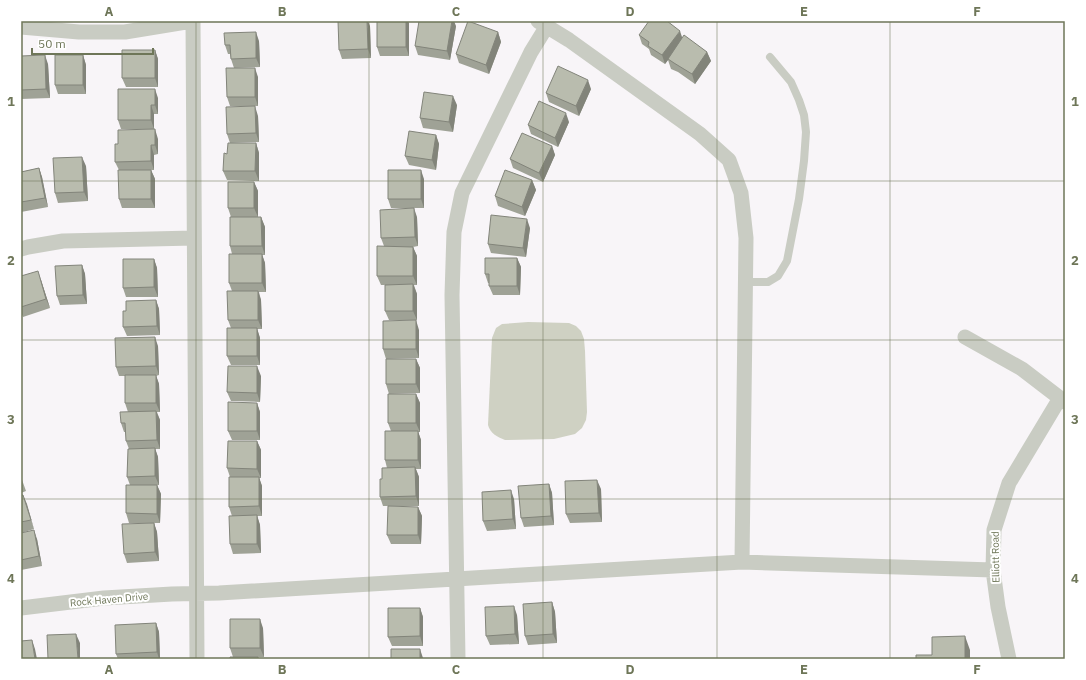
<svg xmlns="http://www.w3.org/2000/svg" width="1086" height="680" font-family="'IBM Plex Sans',sans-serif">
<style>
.water{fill:#cfd1c3}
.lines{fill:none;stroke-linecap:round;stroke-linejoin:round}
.service{stroke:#c9ccc3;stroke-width:8}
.minor{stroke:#c9ccc3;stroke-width:15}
.wall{fill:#9fa296}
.shaded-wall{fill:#82847a}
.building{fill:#b9bcae;stroke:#82847a}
.grid{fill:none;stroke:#6e7658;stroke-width:1;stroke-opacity:0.55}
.labels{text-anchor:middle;stroke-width:4;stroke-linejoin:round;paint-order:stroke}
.street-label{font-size:10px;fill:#6e7658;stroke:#fff}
.neatline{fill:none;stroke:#6e7658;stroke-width:1.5}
.grid-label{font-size:13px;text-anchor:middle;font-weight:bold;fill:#6e7658}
</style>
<rect width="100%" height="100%" fill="#f8f5f8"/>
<path class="water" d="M528,322L569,323L576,326L581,331L584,339L585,351L587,412L586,420L582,428L575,434L554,439L505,440C497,437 490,433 488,425L492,338L496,328L502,324Z"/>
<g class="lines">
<path class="service" d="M746,282H768L778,276L787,261L799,199L804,161L806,132L804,115L799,100L791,82L770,57"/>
<path class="minor" d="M193,21L197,659
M538,21L569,40L700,134L729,160L741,193L746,238L742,562
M21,27L79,32H125L192,21
M21,249L28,247L63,241L194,238
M965,337L1022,369L1065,402
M21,608L104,598L172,594L219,593L742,562L993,570
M458,659L452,295L454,232L462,193L531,52L547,26
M1009,659L998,607L993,570L994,530L1009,483L1060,398"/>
</g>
<path class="wall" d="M409,23V56H380L377,47Z
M370,26L371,58L342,59L339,50Z
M456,26L450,60L418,55L415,46Z
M498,32L501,42L489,74L459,63L456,54Z
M639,35L682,37L707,52L711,61L695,84L678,72L671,69L668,60L665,64L651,55L649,49L642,44Z
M259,41L260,67L234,68L258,77V106H230L227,97L234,68L231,59L230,54H228L225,45Z
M155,50L158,59V87H126L122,78Z
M83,55L86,65V94H58L55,85Z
M21,56L48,64L50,98L21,99Z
M591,89L579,116L549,102L546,93Z
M158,98V114H154V129H121L118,120Z
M457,105L453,132L423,128L420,118Z
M258,116L259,142L230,143L227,134Z
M569,122L558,147L531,134L528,125Z
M436,135L439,144L436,170L409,165L405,156Z
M158,139V154L154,155V170H151L155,179V208H122L119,199V170L115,162Z
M256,143L259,153V181L227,180L223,171L227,154Z
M552,146L555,155L543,182L513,168L510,159Z
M86,166L88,201L58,203L55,193Z
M39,168L42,177L48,207L21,212V172Z
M424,179V208H391L388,199Z
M532,180L536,190L525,216L498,206L495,196Z
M254,182L258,191V217H231L228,208Z
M261,217L265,227V255H262L265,263L266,292H259L261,300L262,329H257L260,338V365H231L227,356L231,328L228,320L232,291L229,283L232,254L230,246Z
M417,217L418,246L413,247L417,256V285H414L417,294V320H389L385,311V285H381L377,276L384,246L381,238Z
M530,228L526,257L491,253L488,244Z
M517,258L521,267L520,295H493L489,286V283H488L485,274Z
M154,259L157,268L158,297H126L123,288Z
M82,265L85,274L87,304L60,305L57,296Z
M21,276L41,280L50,308L23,317L21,312Z
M156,300L159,309L160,335L127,336L123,327L126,311Z
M419,330V358L386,359L383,349Z
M158,346L159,375L156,376L159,384L160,412H157L160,420V449H155L158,457L159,485H157L161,494L160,523H154L157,532L159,561L127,563L124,554L151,523H129L126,513L130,485L127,477L129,449L126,441V432H124L121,423L128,412L125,403V376H119L116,367Z
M416,359L420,368V393L389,394L386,384Z
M261,376L260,402L231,401L227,392Z
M416,394L420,403V432H418L421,440V469H416L419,477V506H383L380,497L382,479L387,468L385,460L391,431L388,423Z
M257,403L260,412V440H232L228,431Z
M257,441L261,450V478H259L262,486V516H257L260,525L261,553L233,554L230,544L232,516L229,507L230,477L227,468Z
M21,477L26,491L21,493Z
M549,484L552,493L554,525L524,527L521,518Z
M601,489L602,522L570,523L566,514Z
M21,495H23L34,529L21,533Z
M514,499L516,529L487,531L483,521Z
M418,507L422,516L421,544H391L387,535Z
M21,533L37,539L42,566L21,570Z
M552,602L555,612L557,643L528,645L525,636Z
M420,608L423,617V646H392L388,637Z
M517,615L519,644L490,645L486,636Z
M156,623L159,632L160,659H118L116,654Z
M263,628L264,657H258L259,659H230L233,657L230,648Z"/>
<path class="shaded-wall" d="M367,21H368L370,26L371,58L368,49Z
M406,21H408L409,23V56L406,47Z
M452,21H454L456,26L450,60L447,51Z
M680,31L683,40L668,59V60L665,64L662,55Z
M256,32L259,41L260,67L256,58Z
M498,32L501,42L489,74L486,65Z
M155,50L158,59V87L155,78Z
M707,52L711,61L695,84L692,74Z
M45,55L48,64L50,98L46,89Z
M83,55L86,65V94L83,85Z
M255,68L258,77V106L255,97Z
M588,80L591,89L579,116L576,106Z
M155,89L158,98V114L155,105Z
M453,96L457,105L453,132L449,122Z
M151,105L154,114V129L151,120Z
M255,106L258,116L259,142L256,133Z
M566,113L569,122L558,147L555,138Z
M155,129L158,139V154L155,145Z
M436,135L439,144L436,170L432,160Z
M256,143L259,153V181L255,171Z
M151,145L154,155V170L151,161Z
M552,146L555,155L543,182L539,173Z
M82,157L86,166L88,201L84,192Z
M39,168L42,177L48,207L45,198Z
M151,170L155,179V208L151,199Z
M421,170L424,179V208L421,199Z
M532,180L536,190L525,216L522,207Z
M254,182L258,191V217L254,208Z
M414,208L417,217L418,246L415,237Z
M261,217L265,227V255L262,246Z
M527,219L530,228L526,257L523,248Z
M413,247L417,256V285L413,276Z
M262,254L265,263L266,292L262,283Z
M517,258L521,267L520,295L517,286Z
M154,259L157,268L158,297L154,287Z
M82,265L85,274L87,304L83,295Z
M38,271L41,280L50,308L46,299Z
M413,284L417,294V320L413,311Z
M258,291L261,300L262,329L258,320Z
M156,300L159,309L160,335L157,326Z
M416,320L419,330V358L416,349Z
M257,328L260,338V365L257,356Z
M155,337L158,346L159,375L156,366Z
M416,359L420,368V393L416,384Z
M257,366L261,376L260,402L257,393Z
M156,375L159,384L160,412L156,403Z
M416,394L420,403V432L416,423Z
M257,403L260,412V440L257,431Z
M156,411L160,420V449L157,440Z
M418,431L421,440V469L418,460Z
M257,441L261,450V478L257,469Z
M155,448L158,457L159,485L155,476Z
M415,467L419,477V506L416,496Z
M259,477L262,486V516L259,506Z
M597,480L601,489L602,522L599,513Z
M549,484L552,493L554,525L551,516Z
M157,485L161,494L160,523L157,514Z
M511,490L514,499L516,529L513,519Z
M23,495L27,504L34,529L31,520Z
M418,507L422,516L421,544L418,535Z
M257,515L260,525L261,553L257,544Z
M154,523L157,532L159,561L155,552Z
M34,530L37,539L42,566L39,556Z
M552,602L555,612L557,643L553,634Z
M514,606L517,615L519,644L515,634Z
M420,608L423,617V646L420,636Z
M260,619L263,628L264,657L260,648Z
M156,623L159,632L160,659H159L157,652Z
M76,634L80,643V659H78Z
M965,636L970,650V659H965Z
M32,640L35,649L37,659H35Z
M420,649L423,658V659H420Z"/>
<path class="building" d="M338,21H367L368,49L339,50Z
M377,21H406V47H377Z
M419,21H452L447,51L415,46Z
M468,21L498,32L486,65L456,54Z
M649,21H667L680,31L662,55L648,46L649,42L639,35Z
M256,32V58L231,59L230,45H225L224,33Z
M684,35L707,52L692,74L674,63L668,59Z
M122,50H155V78H122Z
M45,55L46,89L21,90V56Z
M55,55H83V85H55Z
M558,66L588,80L576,106L546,93Z
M226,68H255V97H227Z
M118,89H155V105H151V120H118Z
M424,92L453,96L449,122L420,118Z
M539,101L566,113L555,138L528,125Z
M255,106L256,133L227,134L226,107Z
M155,129V145H151V161L115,162V144H118V130Z
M409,131L436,135L432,160L405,156Z
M522,133L552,146L539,173L510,159Z
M228,143H256L255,171H223L224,153L227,154Z
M82,157L84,192L55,193L53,158Z
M39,168L45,198L21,202V172Z
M118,170H151V199H119Z
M388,170H421V199H388Z
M505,170L532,180L522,207L495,196Z
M228,182H254V208H228Z
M414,208L415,237L381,238L380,210Z
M491,215L527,219L523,248L488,244Z
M230,217H261L262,246H230Z
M377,246L413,247V276H377Z
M229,254H262V283H229Z
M485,258H517V286H489V274H485Z
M123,259H154V287L123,288Z
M82,265L83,295L57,296L55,266Z
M38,271L46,299L21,307V276Z
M413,284V311H385V285Z
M227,291H258V320H228Z
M156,300L157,326L123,327V311H126V301Z
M416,320V349H383V321Z
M227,328H257V356H227Z
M155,337L156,366L116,367L115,338Z
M386,359H416V384H386Z
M228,366H257V393L227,392Z
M125,375H156V403H125Z
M388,394H416V423H388Z
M228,402L257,403V431H228Z
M156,411L157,440L126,441L125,423H121L120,412Z
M385,431H418V460H385Z
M228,441H257V469L227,468Z
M155,448V476L127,477L128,449Z
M415,467L416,496L380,497V479H382V468Z
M229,477H259V506L229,507Z
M597,480L599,513L566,514L565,481Z
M549,484L551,516L521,518L518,486Z
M126,485H157V514L126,513Z
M511,490L513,519L483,521L482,492Z
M21,495H23L31,520L21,522Z
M388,506L418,507V535H387Z
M257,515V544H230L229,516Z
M154,523L155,552L124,554L122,524Z
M34,530L39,556L21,560V533Z
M552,602L553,634L525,636L523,604Z
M514,606L515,634L486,636L485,607Z
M388,608H420V636L388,637Z
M230,619H260V648H230Z
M156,623L157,652L116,654L115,625Z
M76,634L78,659H48L47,635Z
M965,636V659H916V655H932V637Z
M32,640L35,659H21V641Z
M391,649H420V659H391Z
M230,657H258V659H230Z"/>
<path class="grid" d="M196,21V659M369,21V659M543,21V659M717,21V659M890,21V659M21,181H1065M21,340H1065M21,499H1065"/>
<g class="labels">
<g class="street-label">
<text transform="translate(995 557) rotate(-91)" y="4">Elliott Road</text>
<text transform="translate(109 599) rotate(-5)" y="4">Rock Haven Drive</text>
</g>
</g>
<rect width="1086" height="680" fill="none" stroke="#ffffff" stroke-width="44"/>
<path d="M32 48v6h121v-6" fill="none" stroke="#6e7658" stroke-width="2"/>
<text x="38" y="48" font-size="12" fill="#6e7658" stroke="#ffffff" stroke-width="3" paint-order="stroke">50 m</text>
<rect x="22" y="22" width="1042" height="636" class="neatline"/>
<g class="grid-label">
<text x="109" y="16">A</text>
<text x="282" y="16">B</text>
<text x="456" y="16">C</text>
<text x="630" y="16">D</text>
<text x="804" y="16">E</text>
<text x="977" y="16">F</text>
<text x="11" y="106">1</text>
<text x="1075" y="106">1</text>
<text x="11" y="265">2</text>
<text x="1075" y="265">2</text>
<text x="11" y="424">3</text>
<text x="1075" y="424">3</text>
<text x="11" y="583">4</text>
<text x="1075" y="583">4</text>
<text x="109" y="674">A</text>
<text x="282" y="674">B</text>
<text x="456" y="674">C</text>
<text x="630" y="674">D</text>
<text x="804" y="674">E</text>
<text x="977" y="674">F</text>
</g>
</svg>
